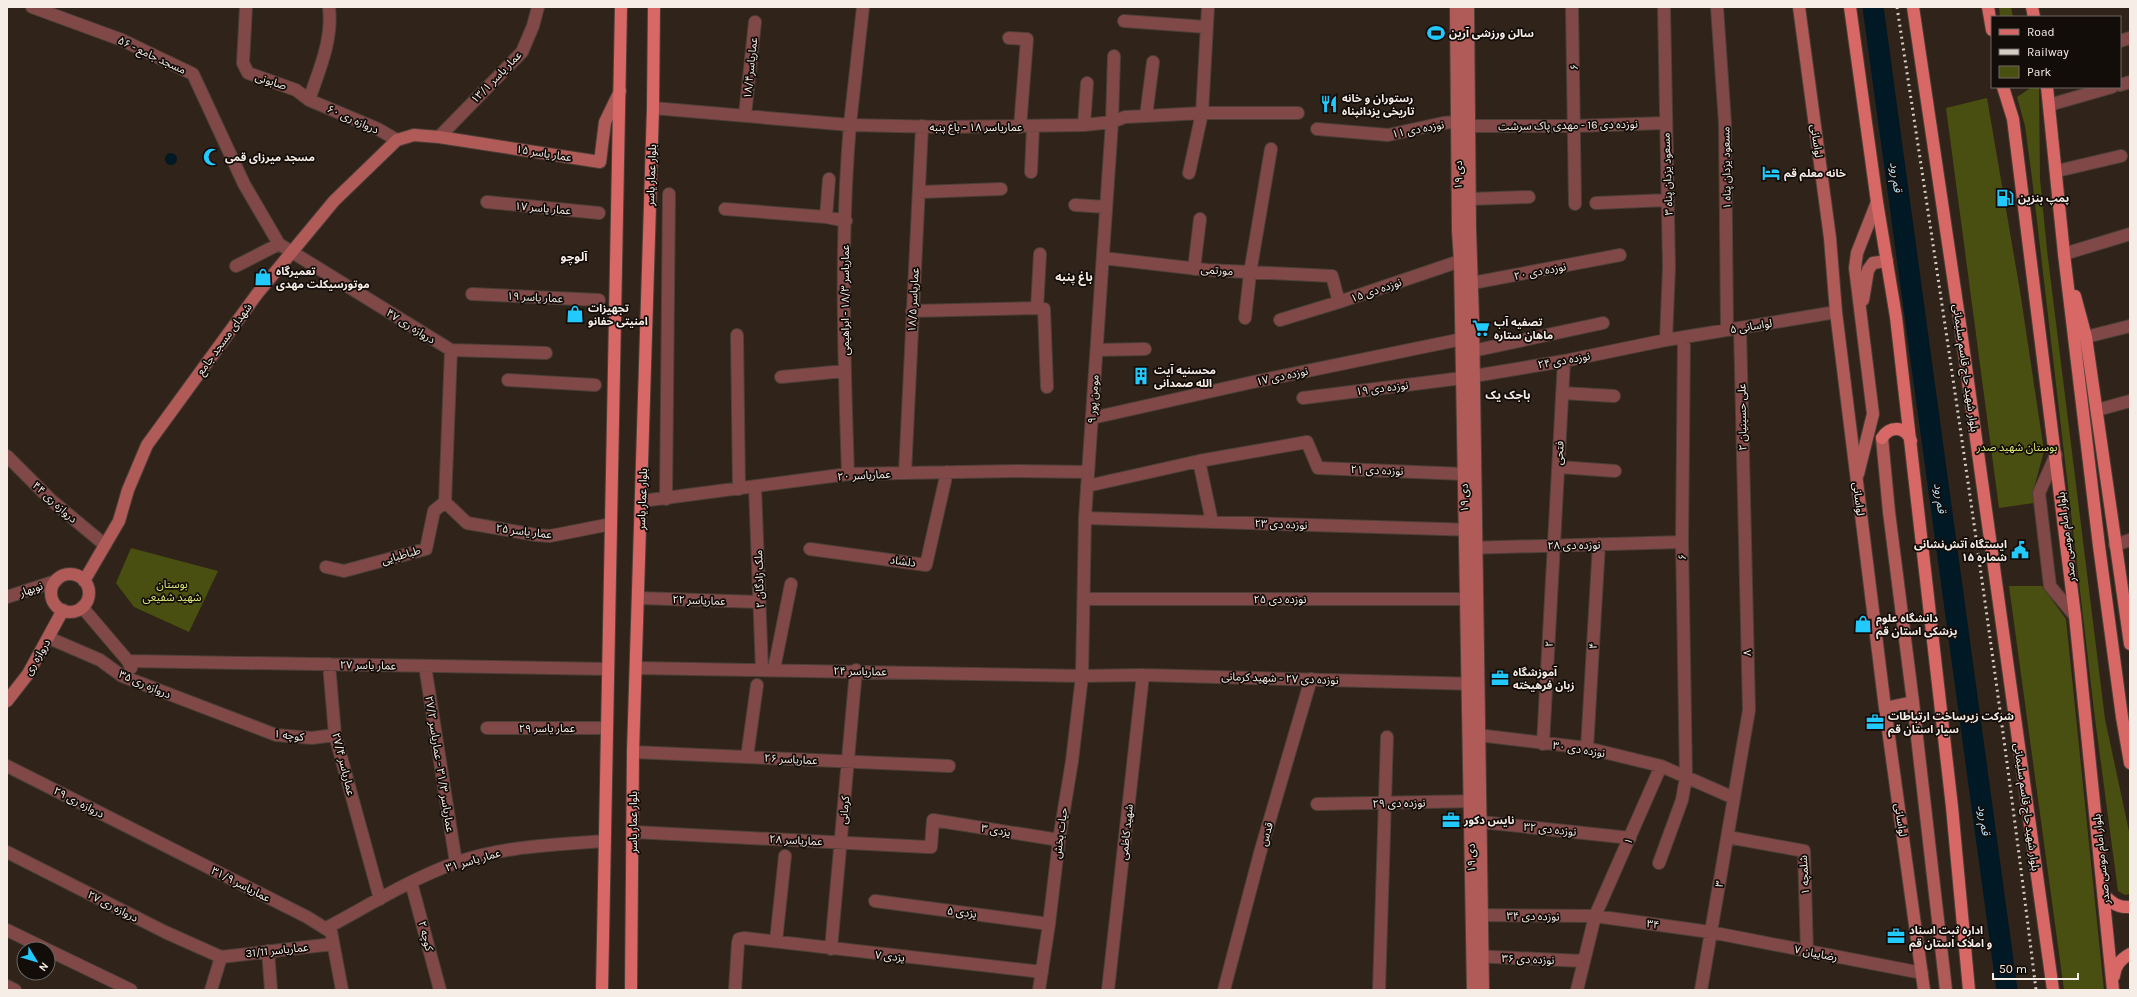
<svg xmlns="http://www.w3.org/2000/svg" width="2137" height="997" font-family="Karla,'Noto Sans Arabic',sans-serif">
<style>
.green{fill:#494f10}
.water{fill:#001925}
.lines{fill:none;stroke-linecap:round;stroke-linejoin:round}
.river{stroke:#001925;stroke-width:21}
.minor-casing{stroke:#4c3f37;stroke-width:14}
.tertiary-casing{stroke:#4c3f37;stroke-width:14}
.secondary-casing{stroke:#4c3f37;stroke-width:14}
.primary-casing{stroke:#4c3f37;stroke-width:14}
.minor{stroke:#804947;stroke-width:12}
.tertiary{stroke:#804947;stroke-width:12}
.secondary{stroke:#b15b59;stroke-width:12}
.primary{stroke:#d86866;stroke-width:12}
.rail{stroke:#d6ccc6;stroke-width:3;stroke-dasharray:2 4;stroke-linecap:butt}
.labels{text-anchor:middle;stroke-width:3.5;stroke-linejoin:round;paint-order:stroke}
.poi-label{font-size:11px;font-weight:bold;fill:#f6ede7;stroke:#130d0a;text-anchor:start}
.street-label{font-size:11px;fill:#f6ede7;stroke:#130d0a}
.park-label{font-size:11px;fill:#d9e677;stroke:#130d0a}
.water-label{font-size:12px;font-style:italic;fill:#b4dff6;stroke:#130d0a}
.neighbourhood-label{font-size:12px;font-weight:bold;fill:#f6ede7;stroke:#130d0a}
</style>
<rect width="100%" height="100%" fill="#30231a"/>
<path class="green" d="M1999,7H2011L2013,17H2000Z
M2032,87H2039L2040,179L2047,250L2105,719L2130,836V894L2125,895L2118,891L2095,719L2032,178L2025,126L2017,97Z
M1987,98L2020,291L2044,451L2033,492L2034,503L1999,508L1946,108Z
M131,548L218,571L189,632L134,607L116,583Z
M2009,586H2042L2066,619L2104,990H2064Z"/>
<path class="water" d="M165 159a6 6 0 1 1 12 0a6 6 0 1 1-12 0Z"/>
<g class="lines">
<path class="river" d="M1873,7L2007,990"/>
<g class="minor-casing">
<path id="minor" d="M32,7L122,40L193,74L244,184L279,244L451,350L546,353
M246,7L243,63L248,73L296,90L309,100L378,129L397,140
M1572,7L1575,204
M1664,7L1669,267L1666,340
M1717,7L1725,123L1727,330
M1124,21L1206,27
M1009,38L1027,39L1020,127
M2120,41L2130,38
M2120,85L2130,82
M309,100C319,70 333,40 329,7
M2049,105L2112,87
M653,108L850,125L942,127L1084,125L1112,122L1125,117L1146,116L1202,113H1298
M745,115L755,22
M1146,116L1153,62
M1084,125L1087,83
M1470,126H1575L1665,123
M1317,129L1388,135L1443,123L1466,121
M439,137L522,52L533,26L538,7
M2057,171L2121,156
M1031,172L1033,127
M1189,173L1202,113L1208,7
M920,192L1001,189
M1470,199L1529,197
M487,202L599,213
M1596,203L1668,200
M1075,205L1106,207
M725,209L826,217L846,221
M826,217L829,179
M1040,254L1037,308L1044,309L1047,387
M2064,254L2130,234
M1103,258L1207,270L1332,276L1339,302
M236,266L279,244
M1194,269L1200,219
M1462,285L1620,255
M472,294L599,300
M912,311L1037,308
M1245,318L1250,273L1271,149
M1280,320L1339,302L1460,261L1469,260
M737,335L739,489
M2086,337L2130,326
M1097,350L1145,349
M1463,353L1603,323
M781,377L845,371
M508,380L595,385
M1562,393L1614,396
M1303,398L1462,378L1564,361L1666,340L1836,312
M2097,410L2130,401
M1092,418L1253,382L1472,337
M2056,455L2039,493L2050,586L2075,616
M7,456L51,500L105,545
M1199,461L1212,522
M1559,467L1615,471
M905,473L922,126
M848,474C844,358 840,240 850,124C854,85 859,46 863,7
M1087,486L1199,461L1307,442L1318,468L1464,474
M755,487L762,670
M666,499L669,194
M642,501L848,474L1016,471L1088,472
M445,502L467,523L536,535L550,536L611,524
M445,502L451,350
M1085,518L1475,530
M2115,545L2130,540
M1467,548L1682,542
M810,549L926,565L947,472
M326,567L344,571L426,549L434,511L445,502
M639,598L759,602
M1084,599H1476
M82,607L128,661L131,668
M49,638L100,660L122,676L276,735L312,738L335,735
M128,661L608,669
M329,664L335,735L380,899
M425,666L456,863
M637,668L1082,676L1143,675L1477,684
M774,669L791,584
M487,728H607
M1469,734L1587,748L1661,766L1734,798
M1543,744L1564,361
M1587,748L1599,544
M633,752L949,766
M747,757L757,685
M7,766L307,917L331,932
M1317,804L1479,801
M1472,821L1630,838
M634,832L927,847H931L933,820L1059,840
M1728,837L1804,851L1807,952
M7,852L165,932L221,957
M1659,863L1682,800L1686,777L1682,542L1684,337
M411,882L440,990
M875,901L1049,924
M1473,915L1595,916L1710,932L1922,973
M7,930L46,949
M776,941L785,856
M831,949L856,670
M48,950L131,990
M268,951L271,990
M1473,956L1583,961
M221,957L333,944
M7,986L15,990
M211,990L221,957
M342,990L330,926C371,904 411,879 455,863C502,846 555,845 604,841
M735,990L738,943L739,939L744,938L1042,972
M1039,990L1049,924L1059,840L1072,761L1082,676L1085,518L1112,122L1114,56
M1108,990L1143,675
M1224,990L1260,853L1311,679
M1379,990L1387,737
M1577,990L1595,916L1661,766
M1701,990L1749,710L1740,328"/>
</g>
<g class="tertiary-casing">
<path id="tertiary" d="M7,597L56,581"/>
</g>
<g class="secondary-casing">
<path id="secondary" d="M1456,7L1458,231L1460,261L1473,990
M1468,7L1470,230L1473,319L1483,990
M1799,7L1830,238L1836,312L1885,708L1924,990
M1863,300L1868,270L1873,263L1887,261
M1882,438L1889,512L1913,702L1946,990
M1858,474L1873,414L1855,268L1857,253L1877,202
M51 593a19 19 0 1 1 38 0a19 19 0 1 1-38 0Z
M84,581L119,521L128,490L147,445L257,294L334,201L397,140L414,135L439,137L600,162L605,122L620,91
M7,701L28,674L63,610
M1885,708L1913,702"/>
</g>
<g class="primary-casing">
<path id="primary" d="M1850,7L1877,202L1896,317L1952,807L1969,990
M1913,7L1960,324L2053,990
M1988,7L1992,30
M2032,7L2034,17
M2003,87L2013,119L2075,616L2113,990
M2047,87L2064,254L2099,546L2122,717L2130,763
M2075,296L2086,337L2130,644
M1882,438C1890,425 1906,426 1911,441
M2104,895C2112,903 2118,908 2130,907
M2114,976C2115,965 2121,959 2130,954
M602,990L621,7
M631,990L633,752L653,108L654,7"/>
</g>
<use href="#minor" class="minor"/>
<use href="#tertiary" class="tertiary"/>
<use href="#secondary" class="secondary"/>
<use href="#primary" class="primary"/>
<path class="rail" d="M1897,7C1947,334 1996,661 2036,990"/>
</g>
<defs>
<g id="stadium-bare" transform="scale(1.38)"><path d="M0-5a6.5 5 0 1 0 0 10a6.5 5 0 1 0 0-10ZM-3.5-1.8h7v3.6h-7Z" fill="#22c9fd" stroke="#130d0a" stroke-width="2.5" paint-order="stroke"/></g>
<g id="restaurant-bare" transform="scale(1.38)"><path d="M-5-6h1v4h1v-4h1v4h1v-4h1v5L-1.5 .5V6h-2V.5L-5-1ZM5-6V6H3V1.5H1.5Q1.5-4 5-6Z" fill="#22c9fd" stroke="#130d0a" stroke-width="2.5" paint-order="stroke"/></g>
<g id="mosque-bare" transform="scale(1.38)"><path d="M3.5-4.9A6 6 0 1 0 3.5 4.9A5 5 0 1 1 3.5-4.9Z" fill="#22c9fd" stroke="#130d0a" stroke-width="2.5" paint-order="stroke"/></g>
<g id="hotel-bare" transform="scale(1.38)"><path d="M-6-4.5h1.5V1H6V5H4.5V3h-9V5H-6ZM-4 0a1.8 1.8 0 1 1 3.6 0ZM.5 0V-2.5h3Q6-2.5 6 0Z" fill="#22c9fd" stroke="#130d0a" stroke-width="2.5" paint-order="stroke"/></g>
<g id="fuel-bare" transform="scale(1.38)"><path d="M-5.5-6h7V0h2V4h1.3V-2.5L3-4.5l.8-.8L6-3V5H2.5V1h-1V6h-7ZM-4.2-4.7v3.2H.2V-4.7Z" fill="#22c9fd" stroke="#130d0a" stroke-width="2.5" paint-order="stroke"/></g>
<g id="shop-bare" transform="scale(1.38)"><path d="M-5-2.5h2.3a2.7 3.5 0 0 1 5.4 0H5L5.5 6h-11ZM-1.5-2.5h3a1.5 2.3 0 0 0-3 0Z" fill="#22c9fd" stroke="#130d0a" stroke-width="2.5" paint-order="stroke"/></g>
<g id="supermarket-bare" transform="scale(1.38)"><path d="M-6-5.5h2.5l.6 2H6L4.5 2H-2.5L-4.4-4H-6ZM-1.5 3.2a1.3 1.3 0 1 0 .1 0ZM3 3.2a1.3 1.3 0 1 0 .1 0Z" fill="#22c9fd" stroke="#130d0a" stroke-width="2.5" paint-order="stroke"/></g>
<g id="building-bare" transform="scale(1.38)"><path d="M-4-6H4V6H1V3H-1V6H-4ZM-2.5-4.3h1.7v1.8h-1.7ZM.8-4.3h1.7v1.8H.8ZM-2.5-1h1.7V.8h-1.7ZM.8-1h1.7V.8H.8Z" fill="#22c9fd" stroke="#130d0a" stroke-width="2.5" paint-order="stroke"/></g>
<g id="civic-bare" transform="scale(1.38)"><path d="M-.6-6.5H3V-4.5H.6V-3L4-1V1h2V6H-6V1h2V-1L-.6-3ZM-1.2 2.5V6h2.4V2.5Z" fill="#22c9fd" stroke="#130d0a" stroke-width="2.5" paint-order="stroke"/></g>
<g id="office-bare" transform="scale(1.38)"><path d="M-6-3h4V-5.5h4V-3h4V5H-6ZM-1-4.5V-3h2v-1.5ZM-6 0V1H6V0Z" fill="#22c9fd" stroke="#130d0a" stroke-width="2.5" paint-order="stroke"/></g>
</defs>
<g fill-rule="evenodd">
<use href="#stadium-bare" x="1436" y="33"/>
<use href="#restaurant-bare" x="1329" y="104"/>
<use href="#mosque-bare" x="212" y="157"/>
<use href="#hotel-bare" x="1771" y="173"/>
<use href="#fuel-bare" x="2005" y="198"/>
<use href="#shop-bare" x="263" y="277"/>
<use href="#shop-bare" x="575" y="314"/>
<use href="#supermarket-bare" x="1481" y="328"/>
<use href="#building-bare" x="1141" y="376"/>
<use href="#civic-bare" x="2020" y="550"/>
<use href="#shop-bare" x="1863" y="624"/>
<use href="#office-bare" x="1500" y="678"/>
<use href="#office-bare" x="1875" y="722"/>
<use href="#office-bare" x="1451" y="820"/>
<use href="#office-bare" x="1896" y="936"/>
</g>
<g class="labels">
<g class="poi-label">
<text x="1449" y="37">سالن ورزشی آرین</text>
<text x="1342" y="102">رستوران و خانه<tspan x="1342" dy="13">تاریخی یزدانپناه</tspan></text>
<text x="225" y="161">مسجد میرزای قمی</text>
<text x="1784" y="177">خانه معلم قم</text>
<text x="2018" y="202">پمپ بنزین</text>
<text x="276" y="275">تعمیرگاه<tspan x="276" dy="13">موتورسیکلت مهدی</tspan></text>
<text x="588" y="312">تجهیزات<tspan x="588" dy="13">امنیتی حفانو</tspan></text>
<text x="1494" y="326">تصفیه آب<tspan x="1494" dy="13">ماهان ستاره</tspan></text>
<text x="1154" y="374">محسنیه آیت<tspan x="1154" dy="13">الله صمدانی</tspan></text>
<text x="2007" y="548" text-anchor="end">ایستگاه آتش‌نشانی<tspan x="2007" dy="13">شماره ۱۵</tspan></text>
<text x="1876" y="622">دانشگاه علوم<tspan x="1876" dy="13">پزشکی استان قم</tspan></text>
<text x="1513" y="676">آموزشگاه<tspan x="1513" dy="13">زبان فرهیخته</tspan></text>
<text x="1888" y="720">شرکت زیرساخت ارتباطات<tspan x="1888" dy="13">سیار استان قم</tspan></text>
<text x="1464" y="824">نایس دکور</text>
<text x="1909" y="934">اداره ثبت اسناد<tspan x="1909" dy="13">و املاک استان قم</tspan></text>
</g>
<g class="street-label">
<text transform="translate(152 55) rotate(25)" y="4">۵۶ - مسجد جامع</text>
<text transform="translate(1574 67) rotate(-92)" y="4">۶</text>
<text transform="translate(750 68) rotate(-84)" y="4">عماریاسر۱۸/۴</text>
<text transform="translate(496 77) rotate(-46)" y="4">عمار یاسر ۱۳/۱</text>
<text transform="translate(271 81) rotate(18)" y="4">صابونی</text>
<text transform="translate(353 119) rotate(24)" y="4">دروازه ری ۶۰</text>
<text transform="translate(1568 125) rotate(-1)" y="4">نوزده دی 16 - مهدی پاک سرشت</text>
<text x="976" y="131">عماریاسر ۱۸ - باغ پنبه</text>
<text transform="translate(1418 129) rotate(-11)" y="4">نوزده دی ۱۱</text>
<text transform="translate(1817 141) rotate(82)" y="4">لواسانی</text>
<text transform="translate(544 153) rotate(9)" y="4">عمار یاسر ۱۵</text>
<text transform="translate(1726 168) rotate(-91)" y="4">۱ مسعود یزدان پناه</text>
<text transform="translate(1667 174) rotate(-92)" y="4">۳ مسعود یزدان پناه</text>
<text transform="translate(651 175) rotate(-88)" y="4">بلوار عمار یاسر</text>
<text transform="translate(1458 175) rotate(-90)" y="4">۱۹ دی</text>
<text transform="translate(543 208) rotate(5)" y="4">عمار یاسر ۱۷</text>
<text transform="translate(1217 270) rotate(4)" y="4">مورتمی</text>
<text transform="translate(1540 271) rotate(-11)" y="4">نوزده دی ۲۰</text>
<text transform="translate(1376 290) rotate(-19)" y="4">نوزده دی ۱۵</text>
<text transform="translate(535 297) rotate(3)" y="4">عمار یاسر ۱۹</text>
<text transform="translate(845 300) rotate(-90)" y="4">عماریاسر ۱۸/۳ - ابراهیمی</text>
<text transform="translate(913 300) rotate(-87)" y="4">عماریاسر ۱۸/۵</text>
<text transform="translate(411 326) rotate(32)" y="4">دروازه ری ۴۷</text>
<text transform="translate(1751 326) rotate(-9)" y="4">لواسانی ۵</text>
<text transform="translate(224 339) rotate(-54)" y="4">شهدای مسجد جامع</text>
<text transform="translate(1564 360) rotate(-10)" y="4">نوزده دی ۲۴</text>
<text transform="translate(1966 368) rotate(82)" y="4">بلوار شهید حاج قاسم سلیمانی</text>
<text transform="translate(1282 376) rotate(-12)" y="4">نوزده دی ۱۷</text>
<text transform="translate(1382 388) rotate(-7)" y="4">نوزده دی ۱۹</text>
<text transform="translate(1093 399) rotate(-86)" y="4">مومن پور ۹</text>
<text transform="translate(1742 417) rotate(-91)" y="4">۲ علی حسینیان</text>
<text transform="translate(1559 453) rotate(-87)" y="4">فتحی</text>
<text transform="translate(1377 470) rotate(2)" y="4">نوزده دی ۲۱</text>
<text transform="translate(864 475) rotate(-3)" y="4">عماریاسر ۲۰</text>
<text transform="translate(1464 498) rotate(-91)" y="4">۱۹ دی</text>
<text transform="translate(642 499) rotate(-88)" y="4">بلوار عمار یاسر</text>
<text transform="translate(1859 499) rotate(83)" y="4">لواسانی</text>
<text transform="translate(55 502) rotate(42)" y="4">دروازه ری ۴۴</text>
<text transform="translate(1281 524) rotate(2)" y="4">نوزده دی ۲۳</text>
<text transform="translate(524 531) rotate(7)" y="4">عمار یاسر ۲۵</text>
<text transform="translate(2066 537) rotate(-97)" y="4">بلوار امام موسی صدر</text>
<text transform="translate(1574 545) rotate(-1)" y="4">نوزده دی ۲۸</text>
<text transform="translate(401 555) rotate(-16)" y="4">طباطبایی</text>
<text transform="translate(1682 557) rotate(-91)" y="4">۶</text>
<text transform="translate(903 561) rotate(8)" y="4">دلشاد</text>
<text transform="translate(759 579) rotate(-92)" y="4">۲ ملک زادگان</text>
<text transform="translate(31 589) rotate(-19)" y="4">نوبهار</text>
<text x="1280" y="603">نوزده دی ۲۵</text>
<text transform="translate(699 600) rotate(2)" y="4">عماریاسر ۲۲</text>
<text transform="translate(1549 644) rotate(-87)" y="4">۲</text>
<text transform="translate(1593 646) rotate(-87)" y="4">۴</text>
<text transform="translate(1747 653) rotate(-91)" y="4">۸</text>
<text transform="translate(37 657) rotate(-59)" y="4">دروازه ری</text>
<text transform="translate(368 665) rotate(1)" y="4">عمار یاسر ۲۷</text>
<text transform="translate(860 671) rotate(1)" y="4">عماریاسر ۲۴</text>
<text transform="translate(1280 678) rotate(2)" y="4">نوزده دی ۲۷ - شهید کرمانی</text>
<text transform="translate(145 684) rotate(23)" y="4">دروازه ری ۳۵</text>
<text x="547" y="732">عمار یاسر ۲۹</text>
<text transform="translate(289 735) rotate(7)" y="4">کوچه ۱</text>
<text transform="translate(1579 749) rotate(9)" y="4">نوزده دی ۳۰</text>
<text transform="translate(791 759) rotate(3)" y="4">عماریاسر ۲۶</text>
<text transform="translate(344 764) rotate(76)" y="4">عماریاسر ۲۷/۴</text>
<text transform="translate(440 764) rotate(81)" y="4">عماریاسر ۳۱/۳ - عماریاسر ۲۷/۲</text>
<text transform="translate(79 802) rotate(27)" y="4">دروازه ری ۲۹</text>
<text transform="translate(1399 803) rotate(-1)" y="4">نوزده دی ۲۹</text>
<text transform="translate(2027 807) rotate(82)" y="4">بلوار شهید حاج قاسم سلیمانی</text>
<text transform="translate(844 810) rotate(-85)" y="4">کرمانی</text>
<text transform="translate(1901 820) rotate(82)" y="4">لواسانی</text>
<text transform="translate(633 822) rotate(-90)" y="4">بلوار عمار یاسر</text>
<text transform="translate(1550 829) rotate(6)" y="4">نوزده دی ۳۲</text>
<text transform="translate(996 830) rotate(9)" y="4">یزدی ۳</text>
<text transform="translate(1126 832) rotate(-84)" y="4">شهید کاظمی</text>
<text transform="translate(1060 833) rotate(-82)" y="4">حیات بخش</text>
<text transform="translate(1266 834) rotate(-74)" y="4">قدس</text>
<text transform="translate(796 840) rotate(3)" y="4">عماریاسر ۲۸</text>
<text transform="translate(1628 841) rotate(-66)" y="4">۱</text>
<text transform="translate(1471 858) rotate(-91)" y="4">۱۹ دی</text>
<text transform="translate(2101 859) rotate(-96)" y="4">بلوار امام موسی صدر</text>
<text transform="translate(473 860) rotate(-16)" y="4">عمار یاسر ۳۱</text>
<text transform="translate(1804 875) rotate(-94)" y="4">۱ شلمچه</text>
<text transform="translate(241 884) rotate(27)" y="4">عماریاسر ۳۱/۹</text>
<text transform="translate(1719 884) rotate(-80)" y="4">۳</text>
<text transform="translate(113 906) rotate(27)" y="4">دروازه ری ۲۷</text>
<text transform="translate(962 912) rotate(7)" y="4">یزدی ۵</text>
<text transform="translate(1533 916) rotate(1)" y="4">نوزده دی ۳۴</text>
<text transform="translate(1653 924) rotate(8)" y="4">۳۴</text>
<text transform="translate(426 936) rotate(75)" y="4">کوچه ۲</text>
<text transform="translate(277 950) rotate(-6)" y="4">عماریاسر 31/11</text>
<text transform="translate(1816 953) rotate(11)" y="4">۷ رضاییان</text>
<text transform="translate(890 956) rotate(6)" y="4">یزدی ۷</text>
<text transform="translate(1528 959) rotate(2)" y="4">نوزده دی ۳۶</text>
</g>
<g class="park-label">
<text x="2017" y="451">بوستان شهید صدر</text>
<text x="172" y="588">بوستان<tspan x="172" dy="13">شهید شفیعی</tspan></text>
</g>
<g class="water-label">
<text transform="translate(1896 177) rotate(82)" y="4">قم رود</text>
<text transform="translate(1940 498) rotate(82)" y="4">قم رود</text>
<text transform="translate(1984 820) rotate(82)" y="4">قم رود</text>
</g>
<g class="neighbourhood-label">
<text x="574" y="261">آلوچو</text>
<text x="1074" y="281">باغ پنبه</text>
<text x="1508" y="399">باجک یک</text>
</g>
</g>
<rect width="2137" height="997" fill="none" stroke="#f6ede7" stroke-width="16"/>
<rect x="1991" y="16" width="130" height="72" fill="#130d0a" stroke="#6e6762"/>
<rect x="1999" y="29" width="20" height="6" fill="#d86866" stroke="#6e6762"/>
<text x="2027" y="36" font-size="12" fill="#f6ede7">Road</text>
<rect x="1999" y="49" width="20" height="6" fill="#d6ccc6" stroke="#6e6762"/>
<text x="2027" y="56" font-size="12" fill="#f6ede7">Railway</text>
<rect x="1999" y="66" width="20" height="12" fill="#494f10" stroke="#6e6762"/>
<text x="2027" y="76" font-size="12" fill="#f6ede7">Park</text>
<g transform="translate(36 961) rotate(128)"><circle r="19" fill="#130d0a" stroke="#6e6762"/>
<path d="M0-3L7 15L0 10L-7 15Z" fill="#22c9fd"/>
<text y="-6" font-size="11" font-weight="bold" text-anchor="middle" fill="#f6ede7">N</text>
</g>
<path d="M1993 973v6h85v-6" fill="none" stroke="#f6ede7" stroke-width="2"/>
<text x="1999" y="973" font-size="12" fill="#f6ede7" stroke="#130d0a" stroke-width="3" paint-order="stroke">50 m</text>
</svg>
